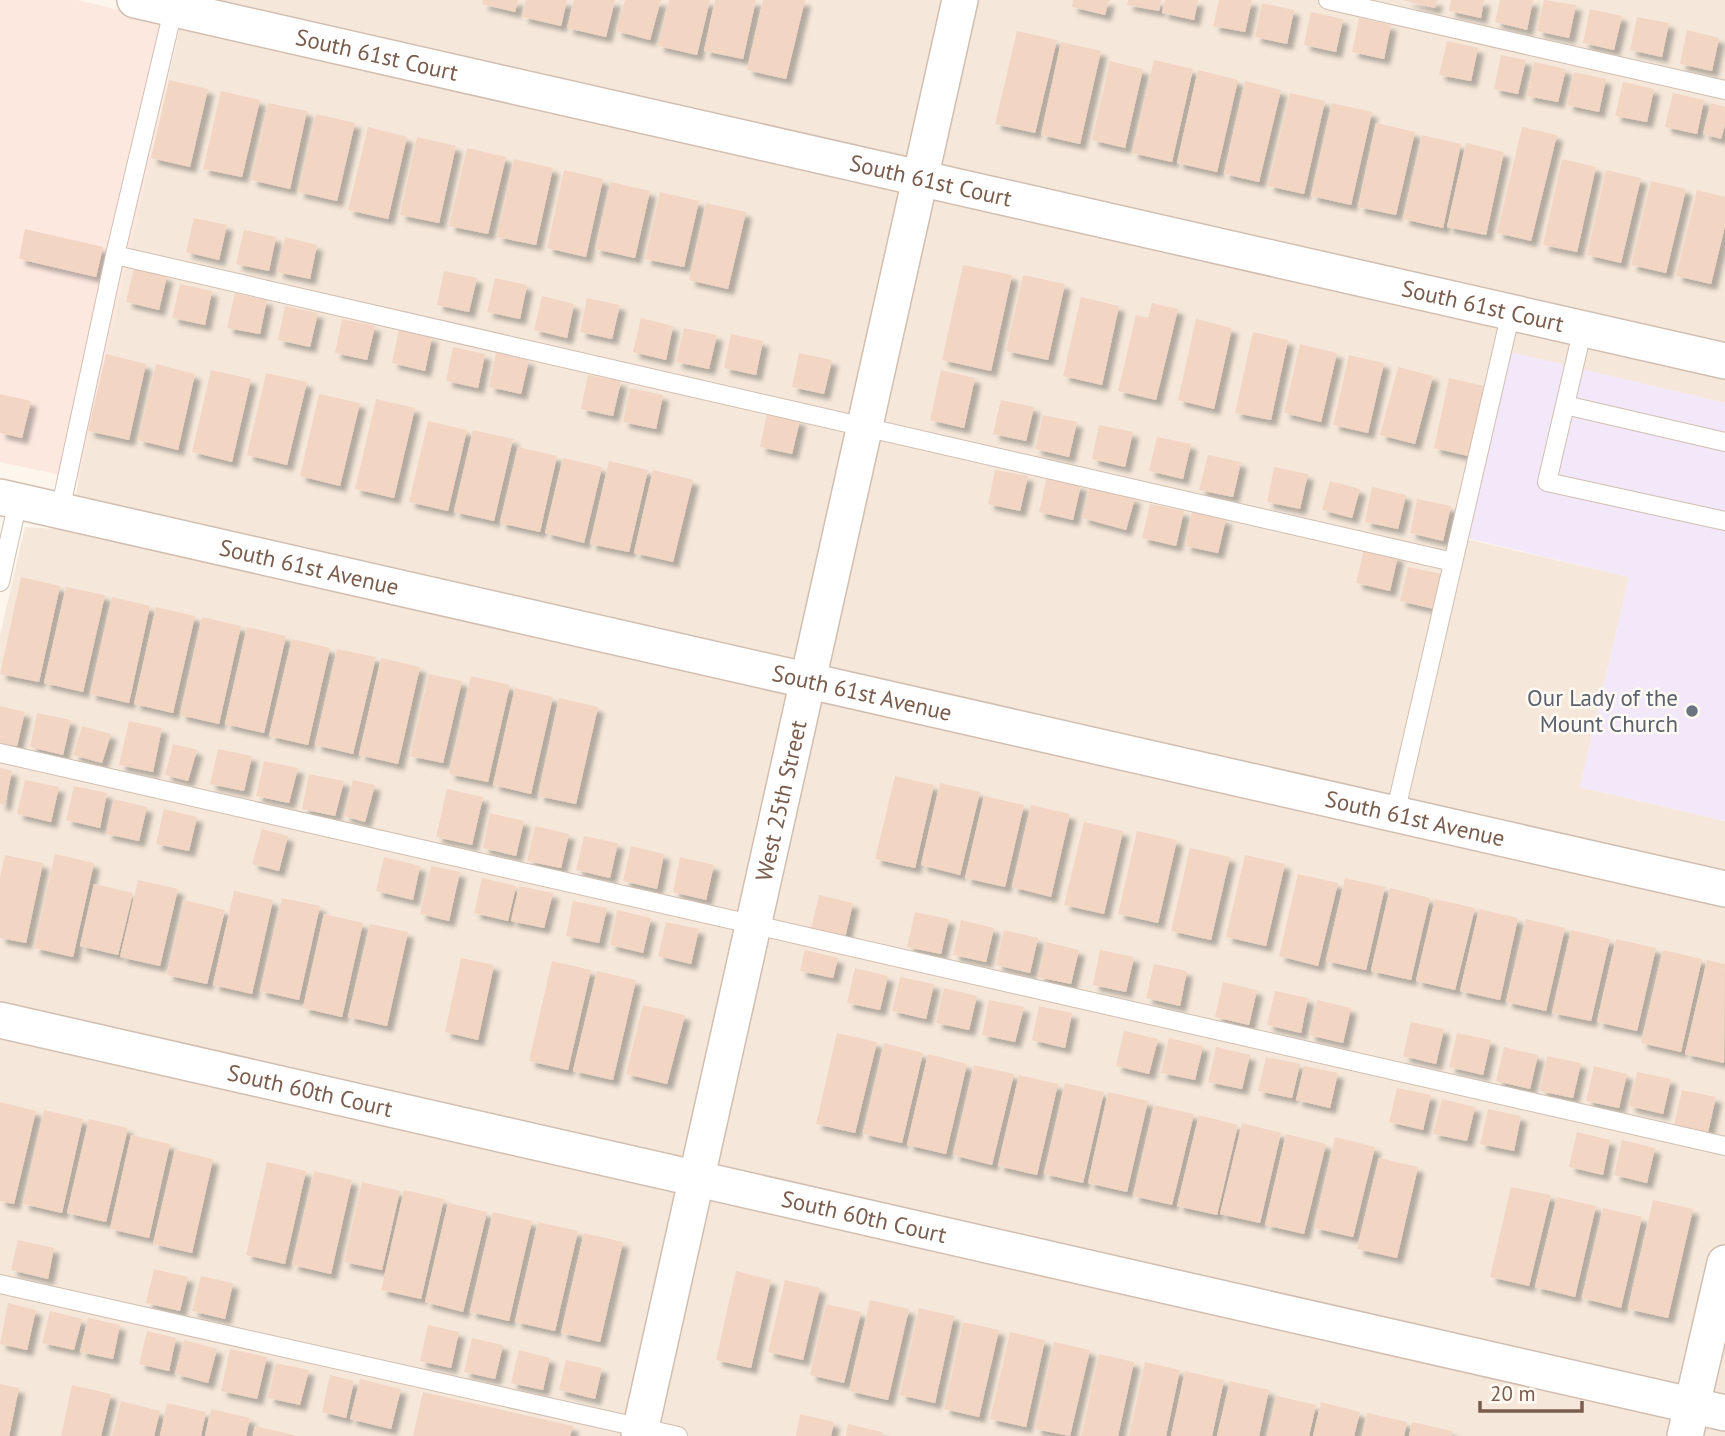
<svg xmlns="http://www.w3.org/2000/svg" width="1725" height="1436" font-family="'PT Sans',sans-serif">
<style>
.residential{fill:#f5e8da}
.commercial{fill:#fde8e0}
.education{fill:#f3e8fa}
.building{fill:#f3d5c3;filter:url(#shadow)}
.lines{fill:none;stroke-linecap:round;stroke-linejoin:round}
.service-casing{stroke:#d1beb0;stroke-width:20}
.minor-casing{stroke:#d1beb0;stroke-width:38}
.service{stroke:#fff;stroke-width:18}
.minor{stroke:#fff;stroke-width:35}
.worship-dot{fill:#6b7280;stroke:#fffaf3;stroke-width:2.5}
.labels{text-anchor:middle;stroke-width:5;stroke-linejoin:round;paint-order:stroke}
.street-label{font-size:23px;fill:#7a5c4d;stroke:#fffaf3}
.worship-label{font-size:23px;fill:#5b616d;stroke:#fffaf3;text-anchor:end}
</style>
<defs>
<filter id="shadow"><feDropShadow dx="6" dy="6" stdDeviation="2" flood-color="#0004"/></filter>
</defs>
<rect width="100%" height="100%" fill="#fdf6ec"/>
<path class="residential" d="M186,0H1725V403L1510,353L1466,539L1629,577L1580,787L1725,821V1436H0V635L25,527L71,530L80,468Z"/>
<path class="commercial" d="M0,0H77L180,24L79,479L0,462Z"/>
<path class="education" d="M1510,352L1725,403V821L1580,787L1629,577L1466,538Z"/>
<path class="building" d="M483,0H518L515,12L482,4Z
M526,0H567L561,26L522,17Z
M574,0H615L606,37L567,28Z
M625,0H661L650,40L616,31Z
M669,0H710L697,55L658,46Z
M715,0H756L743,59L704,51Z
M763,0H805L786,79L747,70Z
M1073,0H1109L1105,15L1072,7Z
M1128,0H1161L1159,11L1127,5Z
M1165,0H1198L1194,20L1162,13Z
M1219,0H1252L1245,32L1213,26Z
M1403,0H1437L1435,8Z
M1451,0H1484L1481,18L1449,11Z
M1500,0H1533L1527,30L1495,22Z
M1544,0L1576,5L1569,38L1537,31Z
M1262,3L1294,10L1287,44L1255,37Z
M1590,9L1622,16L1614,50L1583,43Z
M1311,12L1343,19L1336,52L1304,45Z
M1637,17L1669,23L1662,57L1630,50Z
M1359,18L1391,25L1384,59L1352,52Z
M1687,30L1719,38L1712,71L1680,64Z
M1017,31L1057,40L1035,133L995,124Z
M1447,41L1478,48L1471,81L1439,75Z
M1061,42L1101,51L1080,144L1041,135Z
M1501,55L1526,60L1518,94L1494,89Z
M1154,60L1193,69L1172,162L1132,153Z
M1110,61L1143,69L1125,148L1092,140Z
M1534,62L1566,69L1558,102L1527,96Z
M1198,70L1238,80L1217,172L1177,163Z
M1574,72L1606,79L1599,112L1567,105Z
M169,80L208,89L190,167L151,158Z
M1245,81L1281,90L1259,182L1224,174Z
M1623,82L1654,89L1647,122L1615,116Z
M221,91L260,100L242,177L203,169Z
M1290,93L1325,101L1304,194L1268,186Z
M1673,93L1704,100L1697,134L1665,127Z
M268,103L307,111L290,189L251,180Z
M1332,103L1372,112L1351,205L1311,196Z
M1711,103L1725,107V125L1721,139L1703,134Z
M316,114L355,123L337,201L298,192Z
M1376,123L1415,132L1396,215L1358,207Z
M368,127L407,137L388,219L348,210Z
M1522,127L1557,135L1531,241L1497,233Z
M1422,135L1461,144L1443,228L1403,219Z
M417,137L456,146L439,223L400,215Z
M1466,143L1504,152L1486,235L1447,227Z
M467,148L506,157L488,234L449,226Z
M514,159L553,168L536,245L497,237Z
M1562,159L1596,167L1577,252L1543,245Z
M564,170L603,179L586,257L547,248Z
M1606,170L1641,178L1621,263L1587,255Z
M1651,181L1686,189L1666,273L1631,265Z
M611,182L650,191L635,258L595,249Z
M1697,190L1725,197V226L1711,284L1676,276Z
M660,192L699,201L684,267L645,259Z
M706,203L746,212L728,289L689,280Z
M194,218L227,225L219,260L186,252Z
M25,229L103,247L96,277L19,259Z
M244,230L276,237L269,271L236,264Z
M285,237L317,245L310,279L277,272Z
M963,265L1012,275L991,371L942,360Z
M134,268L167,276L159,310L126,302Z
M444,271L477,278L469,312L437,305Z
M1023,275L1065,284L1048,360L1006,351Z
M495,278L527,285L520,319L487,312Z
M180,284L212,291L205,325L172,318Z
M235,293L267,300L260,334L227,328Z
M542,296L574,304L567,338L534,330Z
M1081,297L1119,306L1102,385L1063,376Z
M587,298L620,305L612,339L580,332Z
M1152,303L1178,309L1156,400L1118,391L1136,315L1148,318Z
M285,306L318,313L310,347L278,340Z
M641,318L673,326L666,360L633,352Z
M342,319L375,326L367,360L335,353Z
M1196,319L1232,328L1214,409L1178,400Z
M684,328L717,335L709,369L676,362Z
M399,329L432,337L425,371L392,363Z
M1253,332L1288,340L1271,420L1235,413Z
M731,334L763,341L756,375L724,368Z
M1300,344L1337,353L1321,422L1284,413Z
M453,347L485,354L478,388L446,381Z
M496,353L529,360L521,394L489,387Z
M799,353L832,360L824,394L792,387Z
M106,354L146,364L129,440L88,431Z
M1349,355L1384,363L1368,433L1333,425Z
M156,364L195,374L178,450L138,440Z
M1398,367L1433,376L1415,444L1380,435Z
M211,370L251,379L232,462L192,452Z
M941,370L975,378L964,428L930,420Z
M266,373L307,382L287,465L247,455Z
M588,375L621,381L613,416L581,409Z
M1449,378L1484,386L1468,456L1434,448Z
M630,388L663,395L656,429L623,422Z
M0,394L31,401L22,438L0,433Z
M319,394L360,403L340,486L300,476Z
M376,399L415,408L394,498L355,489Z
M1001,400L1034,407L1026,441L993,434Z
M767,413L800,420L792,454L760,447Z
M1043,415L1077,422L1069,457L1035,449Z
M428,421L467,430L448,511L409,502Z
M1099,425L1133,432L1125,467L1092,459Z
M473,430L513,439L494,521L454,512Z
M1157,437L1191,444L1183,479L1149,471Z
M518,447L557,456L540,532L500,523Z
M1208,455L1241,462L1233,497L1199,490Z
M563,458L602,467L584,543L545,533Z
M609,461L648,470L629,552L590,544Z
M1274,467L1308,474L1300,509L1267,502Z
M653,470L693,480L673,562L634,553Z
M995,470L1028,476L1020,511L988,504Z
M1047,477L1081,485L1073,520L1039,512Z
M1330,481L1360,489L1352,518L1322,510Z
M1090,486L1135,498L1126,530L1082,518Z
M1372,487L1406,495L1398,529L1365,522Z
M1417,499L1451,506L1443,541L1410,533Z
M1150,504L1184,511L1176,546L1142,538Z
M1192,511L1226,519L1218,553L1185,546Z
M1364,549L1398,556L1390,591L1356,583Z
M1408,567L1441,574L1434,609L1400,601Z
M21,577L60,586L39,682L0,674Z
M66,587L105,595L83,692L44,683Z
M112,597L150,606L129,703L90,694Z
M156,607L195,616L173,713L134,704Z
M202,617L241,626L219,724L180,715Z
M247,627L286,636L264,733L225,724Z
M292,639L330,648L308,745L269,736Z
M337,649L376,657L353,754L315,745Z
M381,658L420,667L398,764L359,755Z
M429,674L462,681L443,763L410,756Z
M471,676L510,685L488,782L449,774Z
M515,688L553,697L531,794L493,785Z
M559,698L598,707L576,804L538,796Z
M0,706L25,712L17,746L0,743Z
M37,713L71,720L63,755L30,747Z
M129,721L162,728L153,772L119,765Z
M82,726L111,734L102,763L73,755Z
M173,744L197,750L188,781L165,775Z
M218,749L252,756L244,791L210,784Z
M264,761L298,768L289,803L256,796Z
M0,768L12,771L5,805L0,804Z
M309,774L344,781L335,816L302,809Z
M895,776L934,785L915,868L875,859Z
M25,780L59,787L51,822L17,814Z
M353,780L375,785L365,822L344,816Z
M940,783L980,792L960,875L921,865Z
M74,786L107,793L100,828L66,820Z
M447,789L483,797L472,845L436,837Z
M984,796L1024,805L1005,887L965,878Z
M114,799L147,807L139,841L106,834Z
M1031,805L1070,814L1051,897L1012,887Z
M164,809L197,817L189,851L156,844Z
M490,813L524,821L516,856L483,848Z
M1084,822L1123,831L1104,914L1064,905Z
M535,826L569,834L561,868L527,861Z
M262,829L288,836L279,871L252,864Z
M1137,831L1177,840L1158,923L1118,914Z
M584,836L618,843L610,878L576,870Z
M631,846L664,854L657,889L623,881Z
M1190,848L1230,857L1211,940L1171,931Z
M55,854L94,863L73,957L34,948Z
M5,855L43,863L26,943L0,938V877Z
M1245,855L1285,864L1266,946L1226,937Z
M384,857L420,866L413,900L376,891Z
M680,857L714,865L706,900L673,892Z
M431,866L460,872L449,921L420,914Z
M1298,874L1338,883L1318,966L1279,956Z
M482,878L516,886L508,921L474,913Z
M1345,878L1385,887L1366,970L1326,961Z
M138,880L178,889L160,966L120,957Z
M94,884L133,893L118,955L80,946Z
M519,886L553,893L544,928L511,921Z
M1390,888L1430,898L1411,980L1371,971Z
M234,891L273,900L252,994L213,985Z
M819,895L853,903L845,938L811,930Z
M282,898L320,906L299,1000L260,991Z
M1435,899L1475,908L1455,990L1416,981Z
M184,900L225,910L207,984L167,975Z
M573,901L607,908L599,943L566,936Z
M1479,909L1518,918L1500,1000L1460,991Z
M617,910L651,918L643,953L610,945Z
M915,912L949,919L941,954L907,947Z
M324,914L363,923L342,1017L303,1008Z
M1526,919L1565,928L1546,1011L1506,1002Z
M961,920L994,928L986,962L953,955Z
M666,922L699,929L691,964L658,956Z
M370,924L408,932L387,1026L348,1017Z
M1004,930L1038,938L1030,973L996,965Z
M1571,930L1610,939L1591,1021L1552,1013Z
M1616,939L1656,948L1637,1031L1597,1022Z
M1046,942L1079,950L1071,984L1038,977Z
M805,950L838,958L833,978L800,971Z
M1100,950L1134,957L1126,992L1093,985Z
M1663,950L1702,959L1681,1052L1641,1043Z
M461,958L494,965L478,1040L445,1032Z
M1707,960L1725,964L1724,1063L1685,1054Z
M552,961L591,970L568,1070L529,1061Z
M1154,964L1187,971L1180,1006L1146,998Z
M855,968L888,976L880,1010L847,1003Z
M597,971L636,980L613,1080L573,1071Z
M900,977L934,984L926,1019L892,1011Z
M1223,982L1257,990L1249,1025L1215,1017Z
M944,988L977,996L969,1030L936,1023Z
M1275,991L1308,998L1301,1033L1267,1025Z
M989,1000L1024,1007L1015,1042L982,1035Z
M1317,1000L1351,1008L1343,1043L1309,1035Z
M643,1005L685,1015L667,1084L626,1074Z
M1039,1006L1072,1013L1065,1048L1032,1040Z
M1411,1022L1444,1029L1436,1064L1403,1056Z
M1124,1031L1158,1039L1149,1074L1116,1066Z
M837,1033L877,1042L855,1133L816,1124Z
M1457,1033L1491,1040L1483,1075L1449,1067Z
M1169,1038L1203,1046L1195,1080L1161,1073Z
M884,1043L923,1053L902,1143L863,1134Z
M1216,1047L1250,1055L1242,1089L1208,1082Z
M1504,1047L1538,1055L1530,1089L1496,1081Z
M928,1054L967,1064L946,1154L907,1145Z
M1547,1056L1581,1063L1573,1098L1540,1091Z
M1266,1057L1300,1064L1292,1098L1258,1091Z
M974,1065L1014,1074L992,1165L953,1155Z
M1304,1066L1338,1073L1330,1108L1296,1100Z
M1594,1066L1627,1074L1619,1108L1586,1101Z
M1637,1072L1671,1079L1663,1114L1629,1106Z
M1019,1075L1058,1084L1037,1175L998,1166Z
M1065,1083L1104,1092L1083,1183L1044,1174Z
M1397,1088L1431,1095L1423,1130L1389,1122Z
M1682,1090L1716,1097L1708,1132L1674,1125Z
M1108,1092L1148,1101L1127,1192L1088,1183Z
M1442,1099L1475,1107L1467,1141L1433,1134Z
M0,1102L36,1111L14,1204L0,1201Z
M1154,1105L1194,1114L1172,1205L1133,1196Z
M1488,1109L1521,1116L1514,1151L1480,1144Z
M44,1110L83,1119L62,1213L23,1204Z
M1199,1115L1238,1125L1217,1215L1177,1206Z
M89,1119L128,1128L106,1222L67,1213Z
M1242,1123L1281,1133L1260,1223L1220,1214Z
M1577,1132L1610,1140L1603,1175L1569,1167Z
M1286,1134L1326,1144L1304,1234L1265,1225Z
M131,1135L170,1144L149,1238L110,1229Z
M1335,1137L1375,1147L1353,1237L1314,1228Z
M1622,1140L1655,1148L1647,1183L1614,1175Z
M175,1150L213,1159L192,1253L153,1244Z
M1379,1158L1418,1167L1397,1258L1357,1249Z
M267,1162L306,1171L285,1264L246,1255Z
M314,1171L352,1180L331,1274L292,1265Z
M362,1182L400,1191L382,1270L344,1262Z
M1511,1187L1551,1195L1529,1286L1490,1277Z
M404,1190L444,1199L421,1299L381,1290Z
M1557,1197L1596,1206L1575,1297L1535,1287Z
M1653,1200L1693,1209L1668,1318L1628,1309Z
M448,1203L487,1212L463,1312L425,1302Z
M1603,1208L1642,1217L1621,1308L1582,1298Z
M493,1212L532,1221L509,1321L470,1312Z
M538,1222L578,1231L555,1331L515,1322Z
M584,1233L623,1242L600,1342L561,1333Z
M18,1240L54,1248L48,1279L11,1270Z
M154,1269L188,1277L180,1311L146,1303Z
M736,1271L771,1280L751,1368L716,1360Z
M201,1276L233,1283L225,1319L192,1311Z
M785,1280L820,1288L803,1360L768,1352Z
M870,1300L909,1309L888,1400L849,1391Z
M8,1303L36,1310L27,1350L0,1344Z
M826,1304L861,1312L844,1383L810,1375Z
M919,1308L954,1316L935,1403L900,1395Z
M50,1311L82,1319L74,1350L42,1343Z
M88,1318L120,1325L113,1359L80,1352Z
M963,1322L999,1330L979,1417L944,1409Z
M428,1325L459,1332L451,1368L420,1361Z
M147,1331L176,1338L169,1371L139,1364Z
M1010,1332L1045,1340L1026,1427L990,1419Z
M472,1338L503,1345L495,1379L464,1372Z
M184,1340L217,1349L208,1383L175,1374Z
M1054,1342L1090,1350L1070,1436L1035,1429Z
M230,1349L267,1357L257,1399L221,1391Z
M519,1350L550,1358L543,1390L511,1383Z
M1099,1354L1134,1362L1118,1436H1081Z
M566,1360L602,1368L595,1399L559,1390Z
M1145,1362L1180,1370L1166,1436H1129Z
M276,1363L309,1370L300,1405L268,1398Z
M1185,1371L1224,1380L1212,1436H1171Z
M330,1375L354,1381L346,1418L322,1412Z
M360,1379L401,1389L391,1429L350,1419Z
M1230,1381L1269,1390L1259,1436H1217Z
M0,1384L19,1388L9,1436H0Z
M72,1385L111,1394L101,1436H61Z
M423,1392L573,1426L570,1436H413Z
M1277,1396L1316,1405L1309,1436H1267Z
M121,1401L160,1411L154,1436H112Z
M1321,1402L1360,1412L1354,1436H1313Z
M167,1403L206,1412L201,1436H160Z
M211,1409L250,1418L246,1436H205Z
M1367,1413L1407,1422L1404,1436H1362Z
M800,1414L834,1422L831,1436H796Z
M1412,1422L1452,1431L1451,1436H1409Z
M848,1424L882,1432L881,1436H846Z
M255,1426L294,1435V1436H253Z"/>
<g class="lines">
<g class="service-casing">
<path id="service" d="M1328,0L1725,90
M115,255L1453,562
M1583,328L1547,482L1725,521
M1565,405L1725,442
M60,511L115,255L175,2
M0,582L18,501
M0,753L1725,1146
M1395,814L1511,312
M0,1284L678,1436"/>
</g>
<g class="minor-casing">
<g id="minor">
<path id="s1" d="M135,0L1725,361"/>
<path id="s2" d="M0,497L1725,889"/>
<path id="s3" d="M0,1020L1725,1413"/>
<path id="s4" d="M639,1436L960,0"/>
<path d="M1685,1436L1725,1263"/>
</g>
</g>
<use href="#service" class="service"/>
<use href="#minor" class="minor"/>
</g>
<circle class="worship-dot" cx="1692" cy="711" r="7"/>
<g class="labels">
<g class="street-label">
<text dy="8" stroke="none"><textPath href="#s1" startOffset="248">South 61st Court</textPath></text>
<text dy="8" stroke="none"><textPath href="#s1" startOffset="816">South 61st Court</textPath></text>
<text dy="8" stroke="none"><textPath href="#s1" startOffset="1382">South 61st Court</textPath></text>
<text dy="8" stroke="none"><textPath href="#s2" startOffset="317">South 61st Avenue</textPath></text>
<text dy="8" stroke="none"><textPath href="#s2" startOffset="884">South 61st Avenue</textPath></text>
<text dy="8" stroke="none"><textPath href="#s4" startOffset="651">West 25th Street</textPath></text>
<text dy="8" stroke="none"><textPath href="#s2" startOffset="1451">South 61st Avenue</textPath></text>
<text dy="8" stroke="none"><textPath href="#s3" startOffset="318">South 60th Court</textPath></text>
<text dy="8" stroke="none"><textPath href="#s3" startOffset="886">South 60th Court</textPath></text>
</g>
<g class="worship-label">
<text x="1678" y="706">Our Lady of the<tspan x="1678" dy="26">Mount Church</tspan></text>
</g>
</g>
<path d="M1480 1401v10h102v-10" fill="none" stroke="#7a5c4d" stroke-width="3.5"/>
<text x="1490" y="1401" font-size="21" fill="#7a5c4d" stroke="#fffaf3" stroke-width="5" paint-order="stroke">20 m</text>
</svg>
